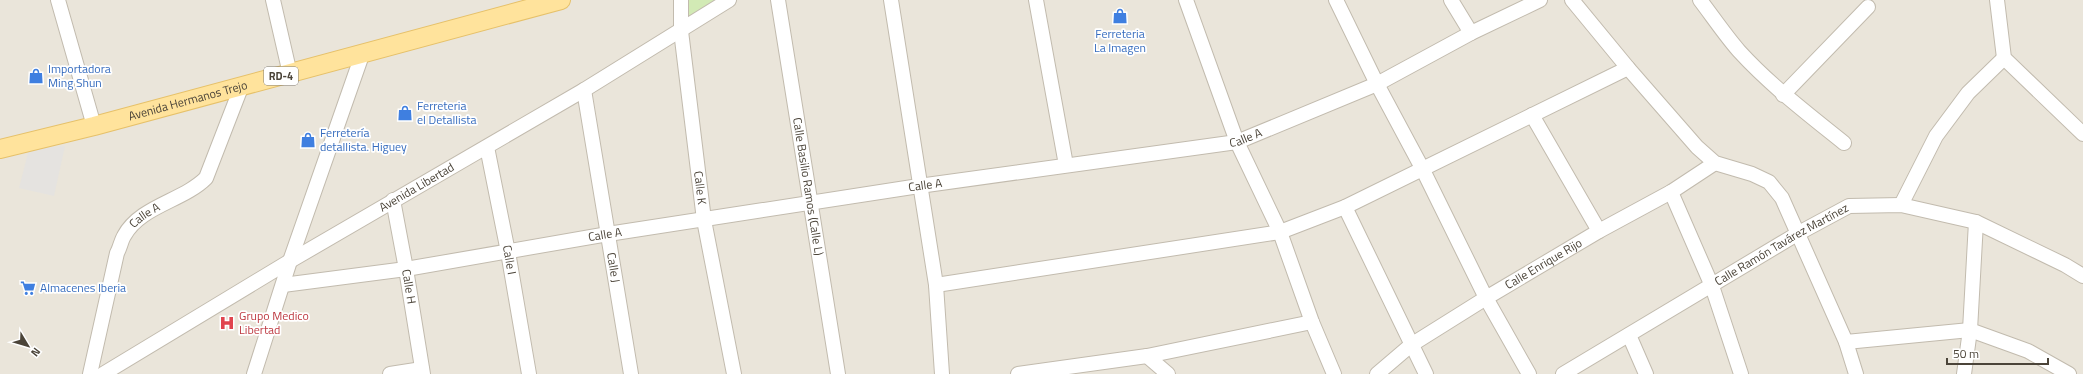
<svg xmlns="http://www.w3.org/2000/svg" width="2083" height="374" font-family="'Titillium Web',sans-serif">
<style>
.residential{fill:#eae5da}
.green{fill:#d2eab5}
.parking{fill:#e5e3e0}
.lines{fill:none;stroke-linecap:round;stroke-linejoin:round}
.minor-casing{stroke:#c2bbae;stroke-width:16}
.major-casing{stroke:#e6c16a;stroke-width:20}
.minor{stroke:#fff;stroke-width:14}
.major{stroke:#ffe39c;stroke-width:18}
.labels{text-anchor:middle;stroke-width:3.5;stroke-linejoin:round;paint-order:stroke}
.shield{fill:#fff;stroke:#817c74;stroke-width:1}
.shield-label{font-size:11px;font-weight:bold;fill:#4b4439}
.shop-label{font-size:12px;fill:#366cbe;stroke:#fff;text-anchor:start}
.street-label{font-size:12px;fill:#4b4439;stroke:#fff}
.health-label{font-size:12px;fill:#be3a42;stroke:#fff;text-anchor:start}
</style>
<rect width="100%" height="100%" fill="#f6f3ec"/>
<path class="residential" d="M0,0H2083V374H0Z"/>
<path class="green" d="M681,0H729L681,31Z"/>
<path class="parking" d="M65,146L54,196L19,188L29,149Z"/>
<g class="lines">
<g class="minor-casing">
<g id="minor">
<path d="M58,0L94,126"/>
<path d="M273,0L290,74"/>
<path id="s1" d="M681,0V31L704,220L734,374"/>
<path id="s2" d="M778,0L838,374"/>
<path d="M891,0L936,285L942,374"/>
<path d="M1036,0L1066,165"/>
<path d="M1186,0L1237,142L1280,232L1312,322L1334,374"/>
<path d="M1336,0L1377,84L1422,168L1486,298L1529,374"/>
<path d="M1451,0L1471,33"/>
<path d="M1572,0L1628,68L1697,147L1715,163L1752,174L1769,182L1782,198L1846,342L1856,374"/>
<path d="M1700,0C1713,17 1725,35 1739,51C1771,86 1808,114 1844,143"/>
<path d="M1997,0L2004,58L2083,134"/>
<path id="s3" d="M584,90L631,374"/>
<path d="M1783,95L1868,7"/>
<path d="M1532,115L1599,231"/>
<path id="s4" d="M487,147L508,252L529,374"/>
<path d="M1671,192L1712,286L1741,374"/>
<path id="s5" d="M393,200L406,269L423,374"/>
<path d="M1901,205L1936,136L1968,93L2004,58"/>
<path d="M1345,207L1426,374"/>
<path id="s6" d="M283,285L406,269L608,234L919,186L1237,142L1377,84L1471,33L1540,0"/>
<path d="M936,285L1280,232L1345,207L1628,68"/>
<path d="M1629,335L1646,374"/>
<path d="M1846,342L1970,330L2028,351L2069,374"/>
<path d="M1147,356L1168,374"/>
<path id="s7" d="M90,374L117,253C120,248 121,241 124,236C140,206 183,201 206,178L242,85"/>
<path id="s8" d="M103,374L290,261L584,90L729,0"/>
<path d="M254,374L290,261L362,55"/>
<path d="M390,374L422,369"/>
<path d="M1018,374L1147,356L1312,322"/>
<path id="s9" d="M1377,374L1411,345L1486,298L1599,231L1671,192L1715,163"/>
<path id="s10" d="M1563,374L1797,234L1849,206L1901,205L1976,222L2065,265L2083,276"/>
<path d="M1964,374L1970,330L1976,222"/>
</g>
</g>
<g class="major-casing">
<g id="major">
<path id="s11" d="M0,149L94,126L561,0"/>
</g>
</g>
<use href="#minor" class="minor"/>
<use href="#major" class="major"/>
</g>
<defs>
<g id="shop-bare" transform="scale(1.2)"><path d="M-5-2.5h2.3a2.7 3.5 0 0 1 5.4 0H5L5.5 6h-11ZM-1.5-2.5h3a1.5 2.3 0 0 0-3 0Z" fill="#3f7fe0" stroke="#fff" stroke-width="2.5" paint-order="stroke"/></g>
<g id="supermarket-bare" transform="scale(1.2)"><path d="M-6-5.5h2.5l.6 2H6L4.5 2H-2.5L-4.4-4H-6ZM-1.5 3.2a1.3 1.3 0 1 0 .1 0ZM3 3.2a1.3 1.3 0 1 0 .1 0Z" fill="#3f7fe0" stroke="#fff" stroke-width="2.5" paint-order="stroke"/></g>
<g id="hospital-bare" transform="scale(1.2)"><path d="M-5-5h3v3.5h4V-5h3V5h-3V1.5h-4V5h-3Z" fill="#e0444e" stroke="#fff" stroke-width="2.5" paint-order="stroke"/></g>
</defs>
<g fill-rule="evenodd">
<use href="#shop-bare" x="1120" y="16"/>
<use href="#shop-bare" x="36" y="76"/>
<use href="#shop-bare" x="405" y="113"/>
<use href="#shop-bare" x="308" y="140"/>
<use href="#supermarket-bare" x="28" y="288"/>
<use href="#hospital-bare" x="227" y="323"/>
</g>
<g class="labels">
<rect class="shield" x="264" y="67" width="34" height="18" rx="3"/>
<g class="shield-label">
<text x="281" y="80">RD-4</text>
</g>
<g class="shop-label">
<text x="1120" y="38" text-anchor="middle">Ferreteria<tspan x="1120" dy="14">La Imagen</tspan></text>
<text x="48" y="73">Importadora<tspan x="48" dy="14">Ming Shun</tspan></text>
<text x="417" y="110">Ferreteria<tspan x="417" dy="14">el Detallista</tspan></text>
<text x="320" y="137">Ferretería<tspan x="320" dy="14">detallista. Higuey</tspan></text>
<text x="40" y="292">Almacenes Iberia</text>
</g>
<g class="street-label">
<text dy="4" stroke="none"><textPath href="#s11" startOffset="194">Avenida Hermanos Trejo</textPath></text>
<text dy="4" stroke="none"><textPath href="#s6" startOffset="974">Calle A</textPath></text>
<text dy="4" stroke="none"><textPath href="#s6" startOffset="650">Calle A</textPath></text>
<text dy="4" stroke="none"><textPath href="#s8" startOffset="365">Avenida Libertad</textPath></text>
<text dy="4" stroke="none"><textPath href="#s2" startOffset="189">Calle Basilio Ramos (Calle L)</textPath></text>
<text dy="4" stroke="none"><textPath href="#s1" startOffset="189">Calle K</textPath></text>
<text dy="4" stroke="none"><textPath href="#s7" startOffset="172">Calle A</textPath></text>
<text dy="4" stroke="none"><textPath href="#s6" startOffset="326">Calle A</textPath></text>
<text dy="4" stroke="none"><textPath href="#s10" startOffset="254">Calle Ramón Tavárez Martínez</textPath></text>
<text dy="4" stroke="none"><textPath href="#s4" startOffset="115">Calle I</textPath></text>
<text dy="4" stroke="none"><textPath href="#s9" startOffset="200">Calle Enrique Rijo</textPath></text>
<text dy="4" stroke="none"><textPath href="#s3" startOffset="180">Calle J</textPath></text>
<text dy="4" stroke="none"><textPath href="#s5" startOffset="88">Calle H</textPath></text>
</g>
<g class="health-label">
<text x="239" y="320">Grupo Medico<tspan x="239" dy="14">Libertad</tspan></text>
</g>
</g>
<g transform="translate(28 346) rotate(128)" stroke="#ffffff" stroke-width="3" paint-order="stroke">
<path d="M0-3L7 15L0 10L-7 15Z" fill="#4b4439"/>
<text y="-6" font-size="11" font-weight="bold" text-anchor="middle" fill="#4b4439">N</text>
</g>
<path d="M1947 358v6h101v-6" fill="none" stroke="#4b4439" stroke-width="2"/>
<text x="1953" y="358" font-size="12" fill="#4b4439" stroke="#ffffff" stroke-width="3" paint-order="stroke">50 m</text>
</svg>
